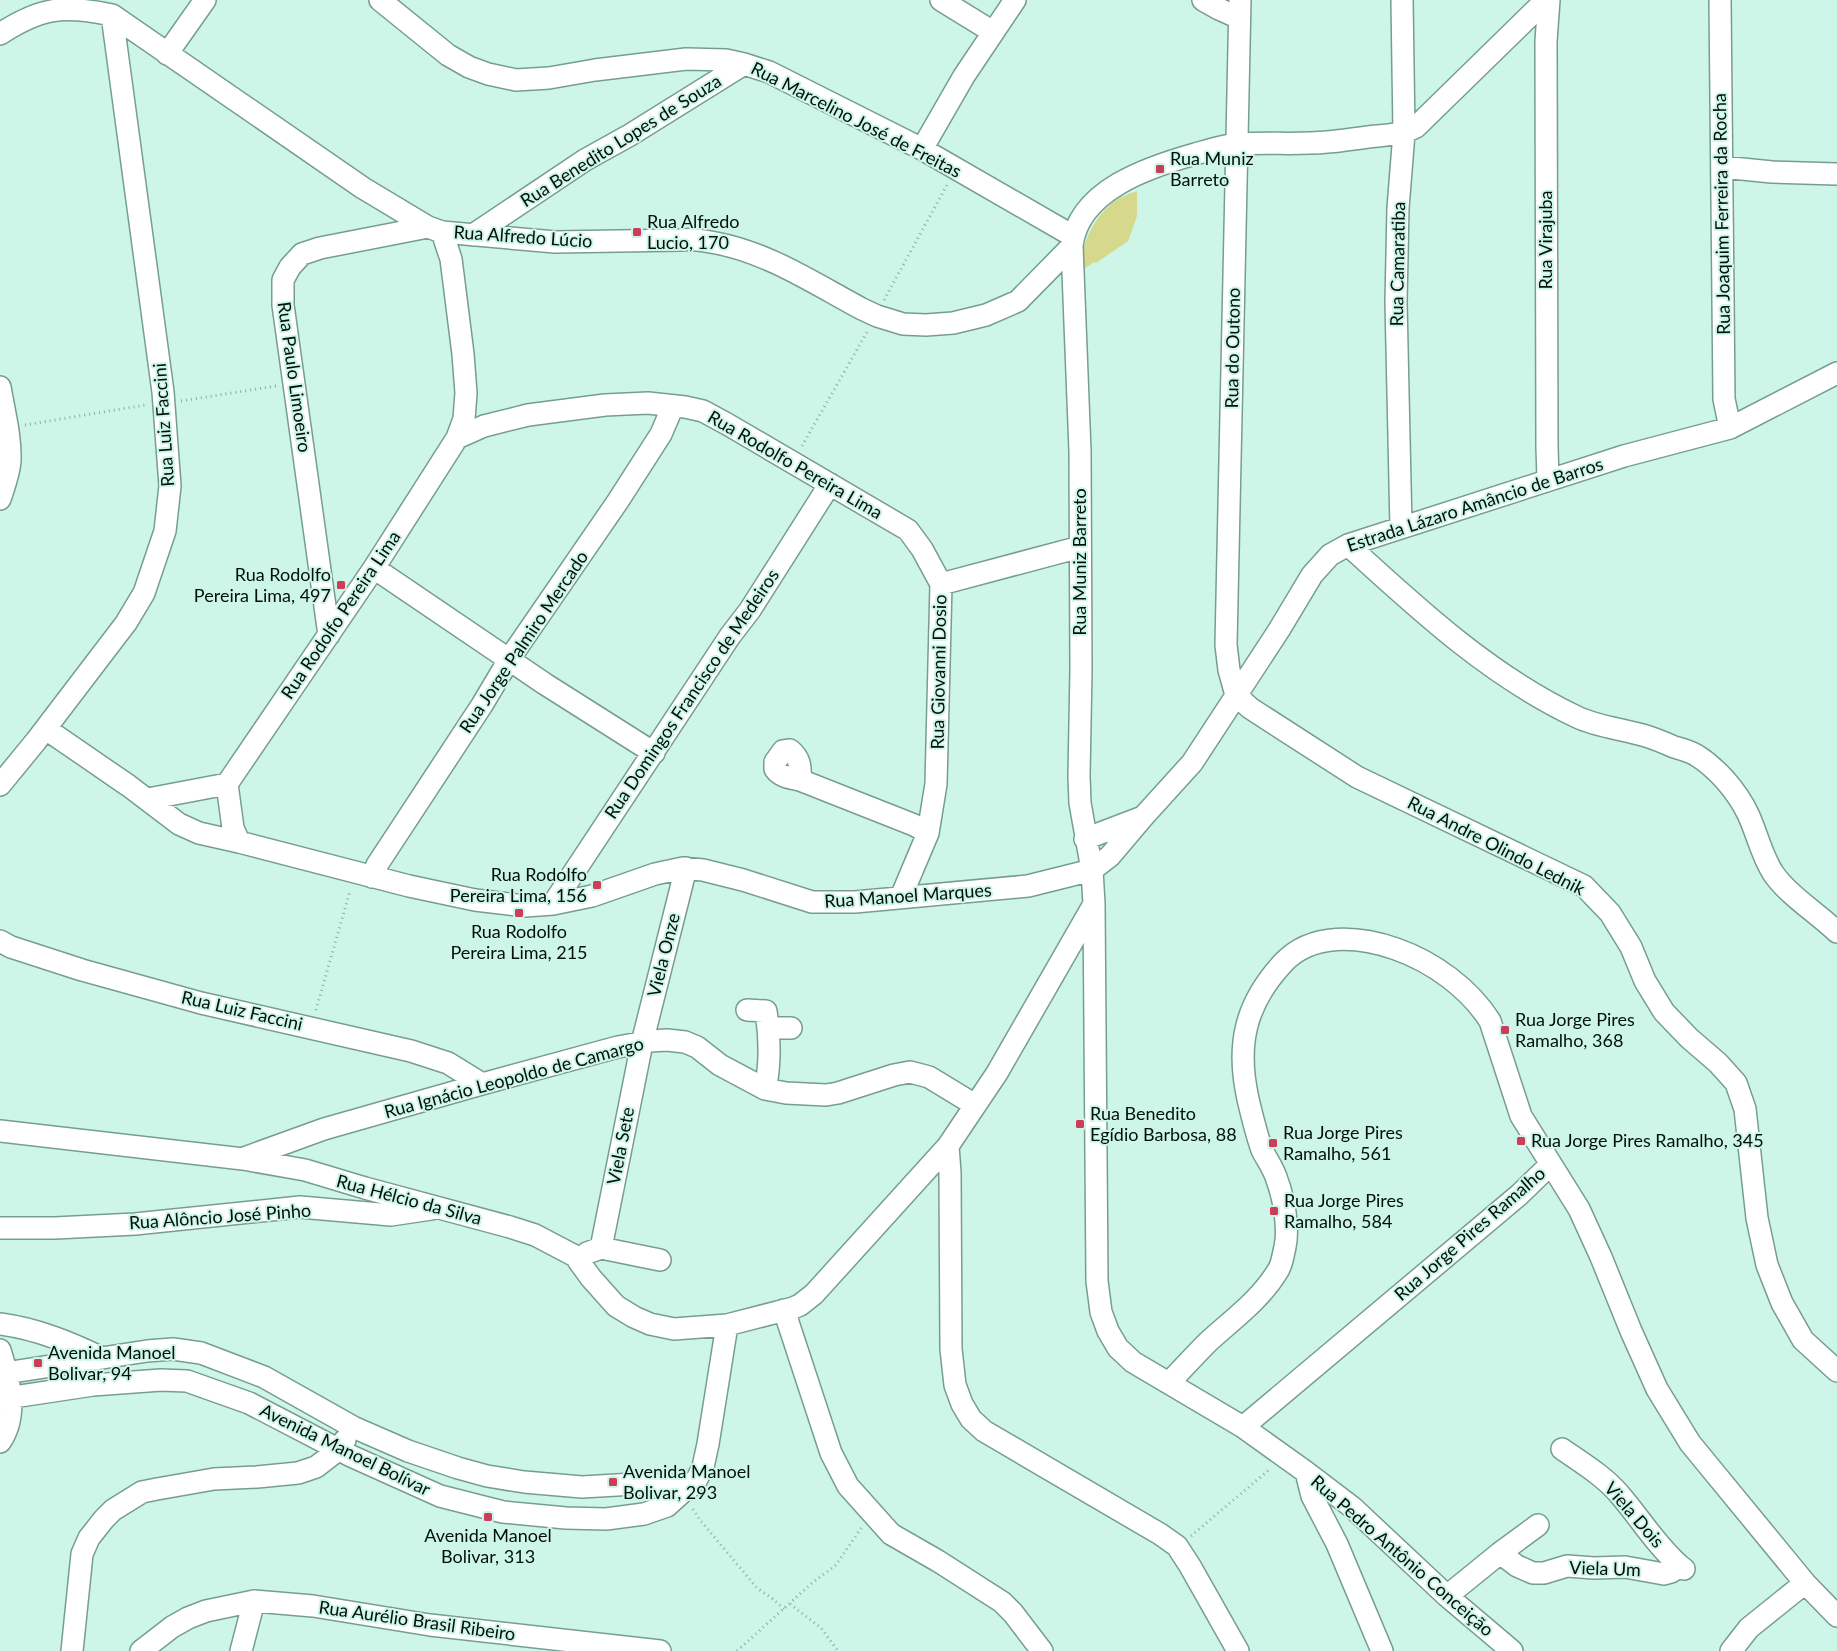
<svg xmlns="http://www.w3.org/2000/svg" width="1837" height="1651" font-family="Lato,sans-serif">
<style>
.park{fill:#d6d88b}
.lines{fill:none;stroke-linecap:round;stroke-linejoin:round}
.minor-casing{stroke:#779d91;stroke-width:24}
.path{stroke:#8dada2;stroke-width:3;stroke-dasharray:1 4;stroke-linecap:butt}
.minor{stroke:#fff;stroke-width:21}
.poi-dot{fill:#cd3d5a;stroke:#cdf6e9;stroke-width:2}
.labels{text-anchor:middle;stroke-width:4;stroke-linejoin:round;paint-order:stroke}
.street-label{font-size:18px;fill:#030f0b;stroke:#cdf6e9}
.poi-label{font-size:18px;fill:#030f0b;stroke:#cdf6e9;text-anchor:start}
</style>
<rect width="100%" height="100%" fill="#cdf6e9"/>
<path class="park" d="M1137,191V216L1128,241L1096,263L1094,262L1081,271C1080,246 1093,219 1112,203C1119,197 1129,194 1137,191Z"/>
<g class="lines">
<g class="minor-casing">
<path id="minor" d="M380,0L448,55L469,67L488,74L516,80L549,78L595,70L686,59L726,60L744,64L769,72L922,149L1073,236
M941,0L993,32
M1203,0L1219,9L1239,18
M1240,0L1226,645L1229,670L1236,695L1250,708L1357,777L1584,886L1610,913L1631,947L1645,981L1664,1012L1689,1038L1718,1063L1736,1083L1745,1109L1757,1218L1767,1265L1782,1303L1803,1340L1837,1371
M1720,0L1724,399L1730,428
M0,34C41,7 64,5 112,15L363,188L428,227L442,232L555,242L682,240C693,238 704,241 716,243C769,253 815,284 862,309L877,316L903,324L926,325L953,323L986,315L1018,301L1072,246
M167,54L205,0
M922,149L964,76L1015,0
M1722,167L1772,172L1837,174
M442,232L451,259L463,354L466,393L464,419L457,438
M473,235L585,160L630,135L744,64
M0,387C4,411 11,437 10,461C9,474 4,487 0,499
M1548,480L1547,447L1546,41L1549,0
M1401,528L1396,302L1398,208L1404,133L1402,0
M1348,545C1418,609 1490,676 1577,717C1598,727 1623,729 1646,736C1656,739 1665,743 1674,747C1681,749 1689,751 1696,755C1717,768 1737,791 1748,814C1757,833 1761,854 1773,873C1788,895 1817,913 1837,932
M374,568L545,684L654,753
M941,584L922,549L908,530L727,424L703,411L685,407L648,403L605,405L528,415L484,426L457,438L374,568L227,784L233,828L239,842L409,886L475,900L525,906L553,904L592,896L655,874L683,868L703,870L743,880L812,902H855L1028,886L1092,870L1110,856L1143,817L1192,763L1279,630L1312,575L1330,555L1348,545L1624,456L1730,428L1837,373
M329,635L283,305V280L290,267L302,254L320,248L428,227
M46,729L129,786L179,824L199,833L239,842
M800,780C801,767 800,758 790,750L783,751L775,762V769C781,777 790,778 800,780L914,825L928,833
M0,785L36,741L126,623L144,593L165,531L170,486L163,392L112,15
M148,799L227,784
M1085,839L1140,818
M372,877L377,865L482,705L510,658L618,501L661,434L673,406
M901,897L928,833L936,784L941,584L1080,547
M553,904L730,636L750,610L830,484
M0,941L11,947L82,970L201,1003L411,1051L448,1063L482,1084
M747,1010L766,1011C770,1038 771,1063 765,1089
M768,1028H791
M0,1131L243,1159L305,1170L365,1188L510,1227L535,1235L575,1256L591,1278L616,1306L634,1317L650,1324L674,1329L727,1325L793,1308L800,1305L814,1294L948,1146L997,1073L1094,904
M948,1146L950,1173L951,1349L955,1385L962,1404L971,1419L984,1431L1160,1534L1177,1546L1190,1566L1238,1651
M244,1158L324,1129L482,1084L618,1047L650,1041L667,1040L685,1042L697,1047L720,1065L765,1089L786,1093L826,1095L838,1093L894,1075L910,1072L929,1077L975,1105
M0,1228H55L135,1224L300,1207L391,1215L431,1209
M601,1248L642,1043L686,868
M587,1253L601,1248L660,1260
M784,1310L831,1453L848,1486L891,1534L938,1561L1002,1602L1013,1613L1042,1651
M0,1324C37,1329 69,1342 102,1358
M0,1350C9,1379 19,1415 0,1442
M0,1374L147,1351L173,1349L201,1353L264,1377L353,1427L408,1451L458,1468L487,1476L524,1482L582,1487L634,1484L670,1485L688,1489
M1169,1383C1182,1369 1195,1355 1208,1342C1232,1320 1260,1300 1277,1272C1282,1266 1283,1255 1285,1247C1289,1229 1284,1198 1277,1180C1274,1169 1267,1160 1262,1150C1256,1133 1252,1116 1248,1099C1236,1045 1245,1004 1283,963C1312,932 1359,936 1396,949C1433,962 1469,988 1490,1021L1521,1116L1579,1209L1601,1257L1631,1331L1657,1389L1690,1443L1805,1583L1837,1616
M0,1399L93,1385L161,1380L187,1381L249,1403L351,1456L440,1496L503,1512L566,1518L606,1519L644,1514L667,1506L697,1479L703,1467L708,1444L727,1325
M1243,1427L1519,1195L1550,1165
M1562,1449C1582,1463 1604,1476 1620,1495C1640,1518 1656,1545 1680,1566
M1306,1472L1312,1496L1337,1544L1382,1651
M1500,1553L1517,1566L1533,1573H1544L1567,1566L1594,1568L1625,1567L1664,1574L1671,1572L1680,1566L1684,1569
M1447,1596L1500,1553L1538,1525
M72,1651L82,1554L89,1538L104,1519L113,1510L142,1492L157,1489L214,1479L257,1477L298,1473L316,1467L338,1450L345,1440
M141,1651L172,1627L188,1618L206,1611L254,1601L313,1606L430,1625L660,1651
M241,1651L254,1601
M1512,1651L1447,1596L1352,1507L1306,1472L1243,1427L1133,1362L1118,1348L1108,1331L1101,1312L1097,1281L1094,904L1092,870L1080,803L1079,776L1081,669L1080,451L1072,246C1078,190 1149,167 1195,154C1209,150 1225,145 1239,144C1268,142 1298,145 1327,142C1340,141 1354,139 1368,137C1385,135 1401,135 1416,127L1546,0
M1731,1651L1749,1628L1805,1583"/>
</g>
<path class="path" d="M884,300L947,185
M181,401L276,386
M25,425L145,405
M802,446L867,332
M316,1010L350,891
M693,1509L700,1520L757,1588L773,1599L784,1609
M1191,1536L1270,1469
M790,1604L821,1628L838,1651
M737,1651L812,1583L836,1565L862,1527"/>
<use href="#minor" class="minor"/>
</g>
<g class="poi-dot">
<rect x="1155" y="164" width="10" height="10" rx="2.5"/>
<rect x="632" y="227" width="10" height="10" rx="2.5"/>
<rect x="336" y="580" width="10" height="10" rx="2.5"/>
<rect x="592" y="880" width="10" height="10" rx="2.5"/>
<rect x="514" y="908" width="10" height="10" rx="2.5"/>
<rect x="1500" y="1025" width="10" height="10" rx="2.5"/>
<rect x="1075" y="1119" width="10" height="10" rx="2.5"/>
<rect x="1516" y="1136" width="10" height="10" rx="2.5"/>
<rect x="1268" y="1138" width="10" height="10" rx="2.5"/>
<rect x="1269" y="1206" width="10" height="10" rx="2.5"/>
<rect x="33" y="1358" width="10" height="10" rx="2.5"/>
<rect x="608" y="1477" width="10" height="10" rx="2.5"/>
<rect x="483" y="1512" width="10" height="10" rx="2.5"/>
</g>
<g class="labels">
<g class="street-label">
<text transform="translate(856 120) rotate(27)" y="6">Rua Marcelino José de Freitas</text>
<text transform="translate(621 141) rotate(-32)" y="6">Rua Benedito Lopes de Souza</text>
<text transform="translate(1722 214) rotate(-91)" y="6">Rua Joaquim Ferreira da Rocha</text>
<text transform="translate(523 237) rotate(4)" y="6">Rua Alfredo Lúcio</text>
<text transform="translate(1546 240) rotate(-90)" y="6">Rua Virajuba</text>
<text transform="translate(1398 264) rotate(-89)" y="6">Rua Camaratiba</text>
<text transform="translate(1233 348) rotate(-89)" y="6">Rua do Outono</text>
<text transform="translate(294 377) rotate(82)" y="6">Rua Paulo Limoeiro</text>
<text transform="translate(164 425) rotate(-94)" y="6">Rua Luiz Faccini</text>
<text transform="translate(795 465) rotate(30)" y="6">Rua Rodolfo Pereira Lima</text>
<text transform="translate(1475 505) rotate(-18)" y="6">Estrada Lázaro Amâncio de Barros</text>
<text transform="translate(1080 562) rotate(-90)" y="6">Rua Muniz Barreto</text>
<text transform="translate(341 615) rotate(-56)" y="6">Rua Rodolfo Pereira Lima</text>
<text transform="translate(524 642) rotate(-56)" y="6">Rua Jorge Palmiro Mercado</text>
<text transform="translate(939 672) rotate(-89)" y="6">Rua Giovanni Dosio</text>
<text transform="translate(692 694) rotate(-56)" y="6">Rua Domingos Francisco de Medeiros</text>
<text transform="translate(1496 846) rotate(27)" y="6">Rua Andre Olindo Lednik</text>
<text transform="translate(908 896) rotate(-4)" y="6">Rua Manoel Marques</text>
<text transform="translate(664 955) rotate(-76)" y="6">Viela Onze</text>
<text transform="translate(242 1011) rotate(13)" y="6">Rua Luiz Faccini</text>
<text transform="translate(514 1078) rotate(-15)" y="6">Rua Ignácio Leopoldo de Camargo</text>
<text transform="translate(621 1146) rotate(-79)" y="6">Viela Sete</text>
<text transform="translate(409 1200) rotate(15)" y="6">Rua Hélcio da Silva</text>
<text transform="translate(220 1217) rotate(-4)" y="6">Rua Alôncio José Pinho</text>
<text transform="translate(1470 1234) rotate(-41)" y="6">Rua Jorge Pires Ramalho</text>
<text transform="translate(345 1450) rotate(26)" y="6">Avenida Manoel Bolívar</text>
<text transform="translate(1634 1515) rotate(49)" y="6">Viela Dois</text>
<text transform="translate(1402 1556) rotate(41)" y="6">Rua Pedro Antônio Conceição</text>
<text transform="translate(1605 1569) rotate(2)" y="6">Viela Um</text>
<text transform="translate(417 1621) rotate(8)" y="6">Rua Aurélio Brasil Ribeiro</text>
</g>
<g class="poi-label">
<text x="1170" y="165">Rua Muniz<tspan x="1170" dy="21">Barreto</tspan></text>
<text x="647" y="228">Rua Alfredo<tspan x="647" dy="21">Lucio, 170</tspan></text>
<text x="331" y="581" text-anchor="end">Rua Rodolfo<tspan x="331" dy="21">Pereira Lima, 497</tspan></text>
<text x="587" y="881" text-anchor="end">Rua Rodolfo<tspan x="587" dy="21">Pereira Lima, 156</tspan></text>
<text x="519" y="938" text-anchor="middle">Rua Rodolfo<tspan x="519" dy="21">Pereira Lima, 215</tspan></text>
<text x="1515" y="1026">Rua Jorge Pires<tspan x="1515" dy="21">Ramalho, 368</tspan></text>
<text x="1090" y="1120">Rua Benedito<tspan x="1090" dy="21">Egídio Barbosa, 88</tspan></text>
<text x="1283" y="1139">Rua Jorge Pires<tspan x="1283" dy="21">Ramalho, 561</tspan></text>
<text x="1531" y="1147">Rua Jorge Pires Ramalho, 345</text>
<text x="1284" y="1207">Rua Jorge Pires<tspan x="1284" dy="21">Ramalho, 584</tspan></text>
<text x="48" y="1359">Avenida Manoel<tspan x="48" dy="21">Bolivar, 94</tspan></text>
<text x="623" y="1478">Avenida Manoel<tspan x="623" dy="21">Bolivar, 293</tspan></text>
<text x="488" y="1542" text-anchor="middle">Avenida Manoel<tspan x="488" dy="21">Bolivar, 313</tspan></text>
</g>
</g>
</svg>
